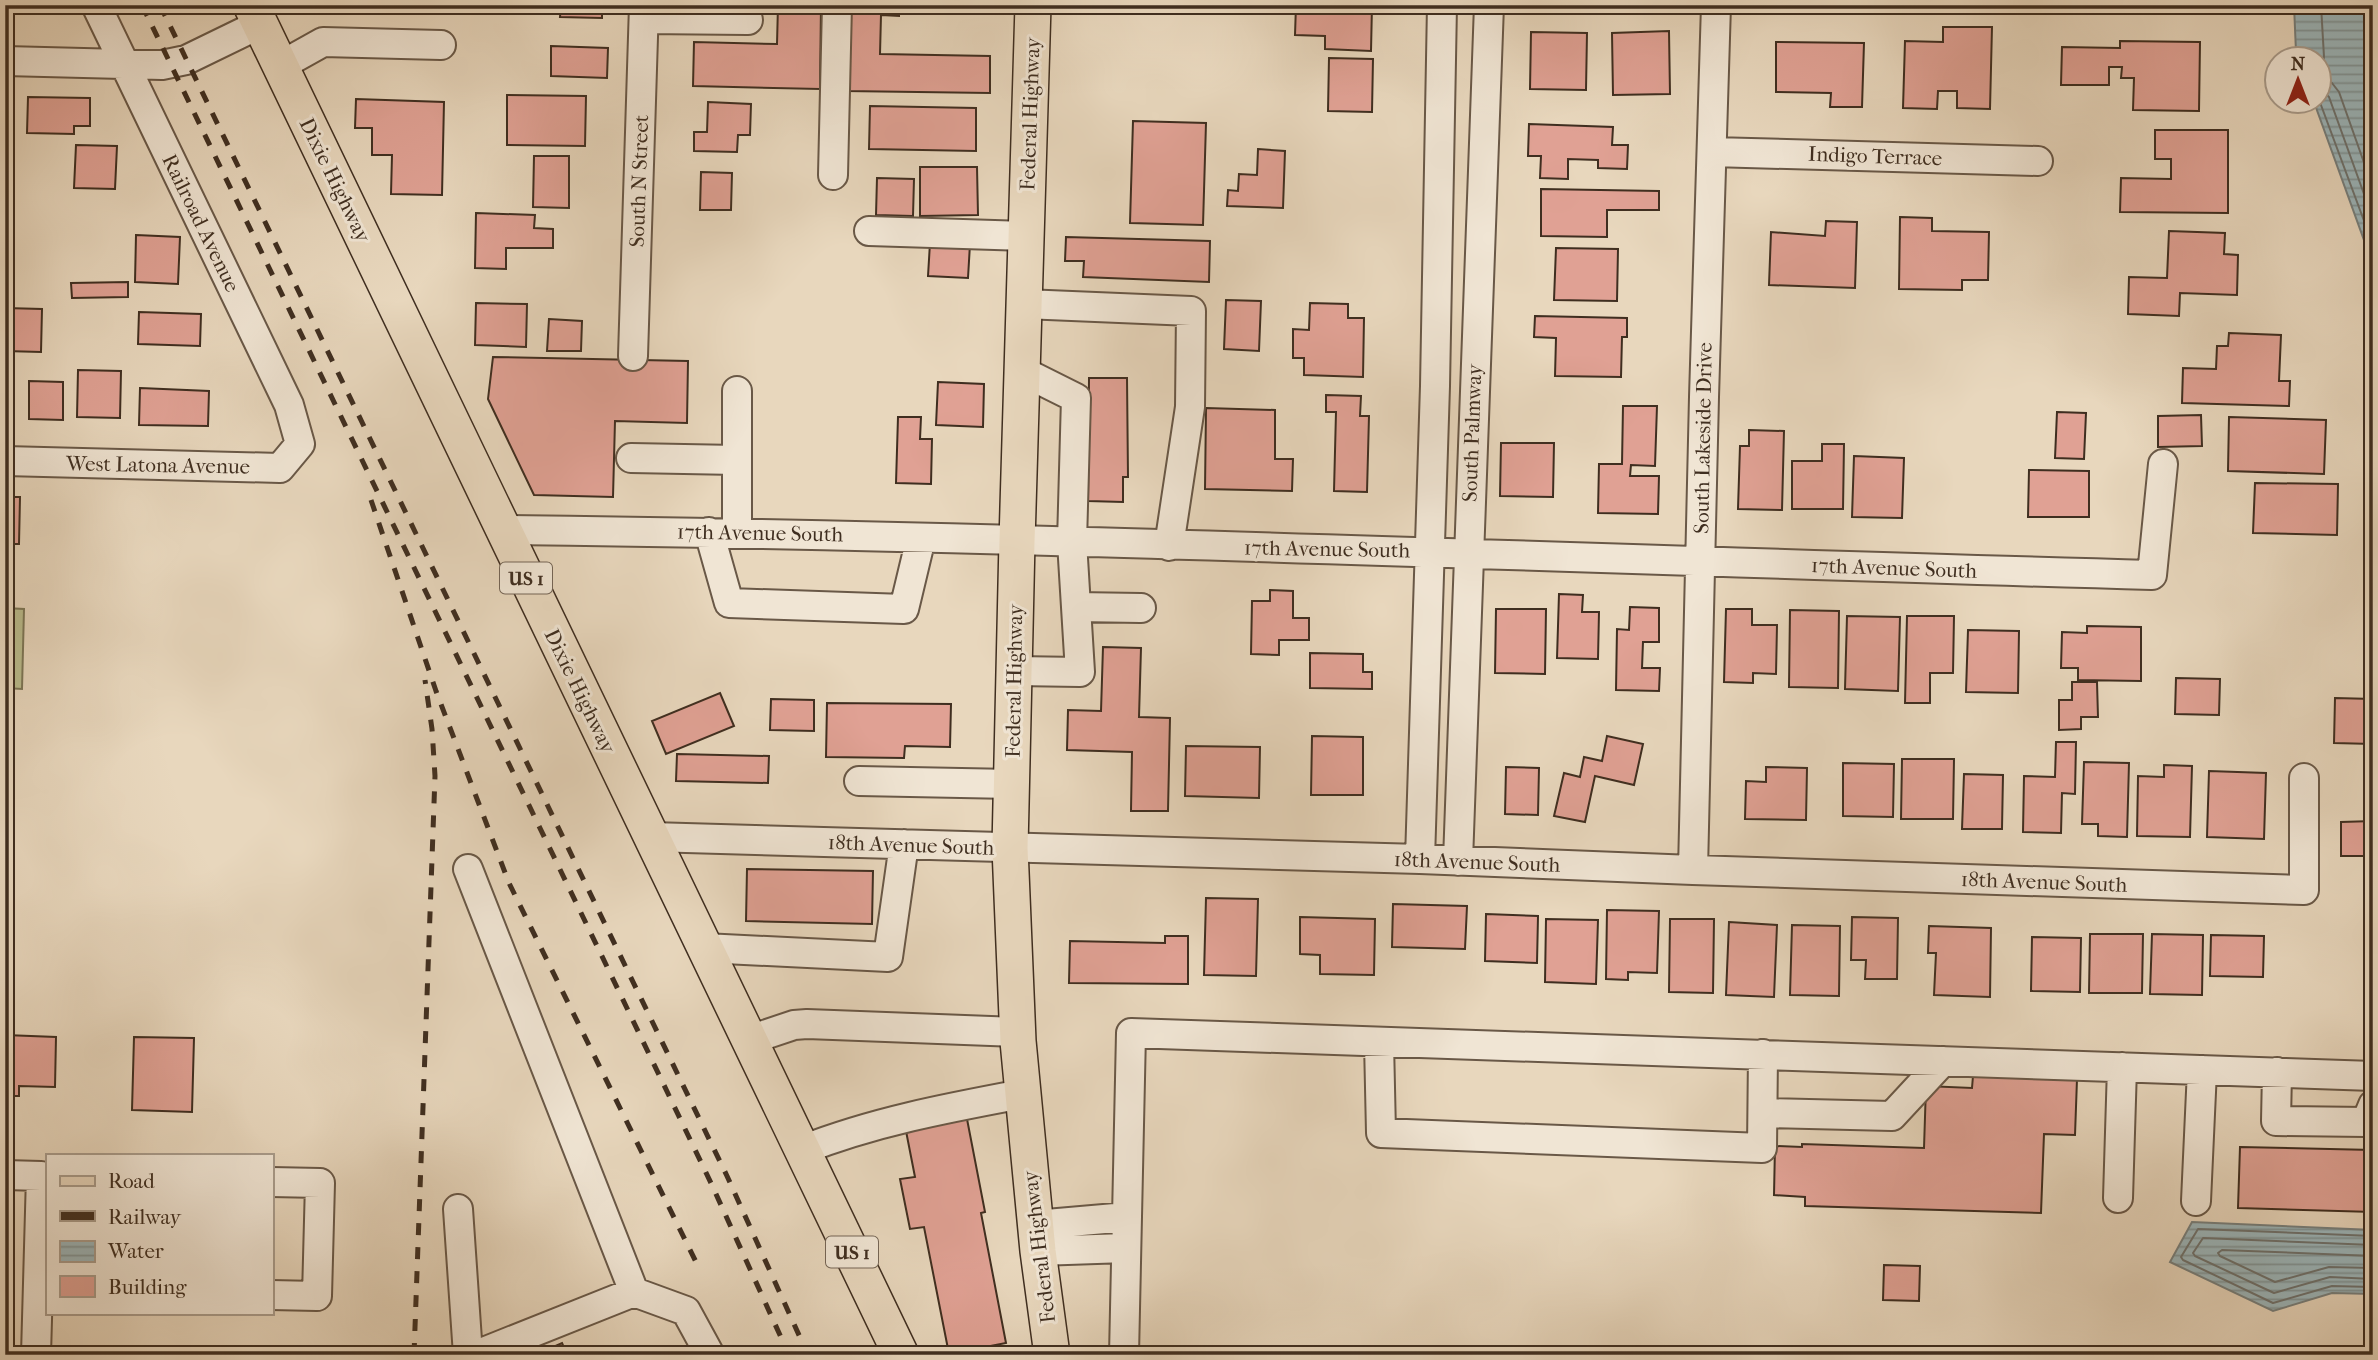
<svg xmlns="http://www.w3.org/2000/svg" width="2378" height="1360" font-family="'IM FELL French Canon',serif">
<style>
.green{fill:#babd8e;stroke:#7c7657;stroke-width:2}
.water{fill:url(#water-rules);stroke:#77807e;stroke-width:2}
.lines{fill:none;stroke-linecap:round;stroke-linejoin:round}
.shore{stroke:#6e726e;stroke-width:2}
.building{fill:#e0a194;stroke:#3f2e20;stroke-width:2}
.minor-casing{stroke:#695847;stroke-width:32}
.major-casing{stroke:#3f2e20;stroke-width:38}
.minor{stroke:#f0e5d4;stroke-width:28}
.major{stroke:#e8d7bd;stroke-width:35}
.rail{stroke:#3f2e20;stroke-width:5;stroke-dasharray:12 12;stroke-linecap:butt}
.labels{text-anchor:middle;stroke-width:6;stroke-linejoin:round;paint-order:stroke}
.shield{fill:#f0e5d4;stroke:#746556;stroke-width:2}
.shield-label{font-size:19px;font-weight:bold;fill:#3f2e20}
.street-label{font-size:21px;fill:#3f2e20;stroke:#f0e5d4}
</style>
<defs>
<pattern id="water-rules" width="6" height="5" patternUnits="userSpaceOnUse" patternTransform="scale(1.75)"><rect width="6" height="5" fill="#9cb7bc"/><path d="M0 2.5h6" fill="none" stroke="#819598"/></pattern>
</defs>
<rect width="100%" height="100%" fill="#e8d7bd"/>
<filter id="stains"><feTurbulence type="fractalNoise" baseFrequency=".00286" numOctaves="4"/><feColorMatrix values="0 0 0 0 .2 0 0 0 0 .09 0 0 0 0 .02 0 0 0 .5 -.17"/></filter>
<radialGradient id="worn" r=".72"><stop offset=".6" stop-color="#630" stop-opacity="0"/><stop offset="1" stop-color="#630" stop-opacity=".3"/></radialGradient>
<path class="green" d="M5,608L24,609L22,689L5,688Z"/>
<path class="water" d="M2294,5H2373V265L2314,102H2318V60L2299,59L2296,52Z
M2192,1222L2373,1230V1294L2332,1293L2273,1311L2170,1262Z"/>
<g class="lines">
<path class="shore" d="M2321,5L2324,57L2320,75L2332,83L2339,92L2373,188
M2318,87L2329,97L2373,219
M2318,97L2373,245
M2373,1236L2198,1229L2181,1257L2183,1260L2273,1303L2332,1286L2373,1287
M2373,1245L2203,1238L2193,1253L2195,1256L2274,1293L2330,1277L2373,1279
M2373,1256L2222,1250L2218,1253L2220,1256L2275,1282L2329,1267L2373,1268"/>
</g>
<path class="building" d="M561,5H602V18L560,17Z
M778,5H821L820,89L693,86L694,42L777,44Z
M847,5H899V16L881,15L880,54L990,56V93L845,91Z
M1296,5H1372L1371,51L1325,49V36L1295,35Z
M1943,27H1992L1990,109L1957,108V91H1938L1937,109L1903,108L1905,41L1943,42Z
M1669,31L1670,94L1613,95L1612,33Z
M1531,32L1587,33L1586,90L1530,89Z
M2120,41L2200,42L2199,111L2133,110L2134,78H2121L2122,67H2109V85H2061L2062,47L2120,48Z
M1776,42L1864,43L1862,107H1830L1831,93L1776,92Z
M551,46L608,48L607,78L551,76Z
M1329,58L1373,59L1372,112L1328,111Z
M507,95L586,96L585,146L507,145Z
M28,97L90,98V126H74V134L27,133Z
M356,99L444,102L442,195L391,194L392,155H372V128H355Z
M708,102L751,104L750,135H738L737,152L694,151V132H707Z
M870,106L976,108V151L869,149Z
M1133,121L1206,123L1203,225L1130,223Z
M1529,124L1613,127L1612,145H1628L1627,169L1598,168V160L1568,159V179L1540,178L1541,156H1528Z
M2155,130H2228V213L2120,212L2121,178L2171,179V159H2155Z
M76,145L117,146L115,189L74,188Z
M1258,149L1285,151L1283,208L1227,206L1228,190L1238,191L1239,174L1257,175Z
M534,156H569V208L533,207Z
M920,167H977L978,215L920,216Z
M701,172L732,173L731,210H700Z
M877,178L914,179L913,216L876,215Z
M1541,189L1659,191V210H1607V237L1541,236Z
M476,213L535,215L534,228L553,229V248H506V269L475,268Z
M1900,217L1932,218V231L1989,232L1988,280H1962V290L1899,289Z
M1826,221L1857,222L1855,288L1769,285L1771,232L1825,236Z
M2169,231L2225,233L2224,254L2238,255L2237,295L2180,293L2179,316L2128,314L2129,277L2167,278Z
M136,235L180,237L178,284L135,282Z
M1066,237L1210,241L1209,282L1083,277L1084,261H1065Z
M930,243L970,244L968,278L928,276Z
M1556,248L1618,249L1617,301L1554,300Z
M128,282V297L72,298L71,283Z
M1226,300L1261,301L1259,351L1224,349Z
M476,303L527,304L526,347L475,345Z
M1310,303L1348,304V318H1364L1363,377L1304,375V358H1293V329L1309,330Z
M5,308L42,309L41,352L5,351Z
M139,312L201,314L200,346L138,344Z
M1535,316L1627,318V337H1622L1621,377L1555,376L1556,338L1534,337Z
M549,319L582,321L581,351H547Z
M2229,333L2281,335L2279,381H2290L2289,406L2182,403L2183,368L2216,369L2217,346H2228Z
M493,357L688,361L687,423L615,421L613,497L534,495L488,399Z
M78,370L121,371L120,418L77,417Z
M1089,378H1127L1128,477H1123V502L1088,501Z
M29,381L63,382V420L29,419Z
M938,382L984,384L983,427L936,425Z
M140,388L209,391L208,426L139,425Z
M1326,395L1361,396L1360,416H1369L1367,492L1334,491L1336,412H1326Z
M1623,406H1657L1655,466L1631,465L1630,476H1659L1658,514L1598,513L1599,464H1622Z
M1206,408L1275,410V459H1293L1292,491L1205,489Z
M2057,412L2086,413L2084,459L2055,458Z
M2201,415L2202,446L2158,447V416Z
M898,417H921L920,439H932L931,484L896,483Z
M2229,417L2326,420L2324,474L2228,471Z
M1749,430L1784,431L1782,510L1738,509L1740,446H1749Z
M1501,443H1554L1553,497L1500,496Z
M1822,444H1844L1843,509H1792V461H1822Z
M1854,456L1904,458L1902,518L1852,517Z
M2029,470L2089,471V517H2028Z
M2255,483L2338,484L2337,535L2253,533Z
M5,497H20L19,544H5Z
M1270,590L1293,591V618H1309V640H1279V655L1251,654L1252,601H1270Z
M1559,594L1583,595L1582,612H1599L1598,659L1557,658Z
M1630,607L1659,608V642H1643L1642,668H1660L1659,691L1616,690L1617,629L1629,630Z
M1496,609H1546L1545,674L1495,673Z
M1726,609H1752V625H1777L1776,674L1753,673V683L1724,682Z
M1790,610L1839,611L1838,688L1789,687Z
M1847,616L1900,617L1898,691L1845,689Z
M1907,616H1954L1953,673H1930V703H1905Z
M2087,626L2141,627V681L2078,680V668H2061L2062,632L2087,633Z
M1968,630L2019,631L2018,693L1966,692Z
M1103,647L1141,648L1139,717L1170,718L1168,811H1131L1132,752L1067,750L1068,710L1101,711Z
M1310,653L1363,654V672H1372V689L1310,688Z
M2176,678L2220,679L2219,715L2175,714Z
M2072,682H2097L2098,717H2081V729L2059,730V700H2072Z
M720,693L734,726L666,754L652,721Z
M2335,698L2373,699V744L2334,743Z
M771,699L814,700V731L770,730Z
M827,703L951,704L950,747L905,746L904,758L826,757Z
M1312,736L1363,737V795H1311Z
M1607,736L1643,744L1634,785L1595,776L1585,822L1554,816L1564,773L1580,777L1584,757L1602,761Z
M2056,742H2076L2075,794L2062,793L2061,833L2023,832L2024,776L2055,777Z
M1186,746L1260,747L1259,798L1185,796Z
M677,754L769,756L768,783L676,781Z
M1902,759H1954L1953,819H1901Z
M2084,762L2129,763L2127,837L2098,836V824H2082Z
M1843,763L1894,764L1893,817L1843,816Z
M2164,765L2192,766L2190,837L2137,836L2138,776L2164,777Z
M1506,767L1539,768L1538,815L1505,814Z
M1766,767L1807,768L1806,820L1745,819L1746,781L1766,782Z
M2209,771L2266,773L2264,839L2207,837Z
M1964,774L2003,775L2002,829H1962Z
M2373,821V856H2341V822Z
M747,869L873,871L872,924L746,921Z
M1206,898L1258,899L1256,976L1204,975Z
M1393,904L1467,906L1465,949L1392,947Z
M1607,910L1659,911L1657,973L1628,972V980L1606,979Z
M1486,914L1538,916L1537,963L1485,961Z
M1300,917L1375,919L1374,975L1320,974V955L1300,954Z
M1852,917L1898,918L1897,979H1865L1866,960H1851Z
M1546,919L1598,920L1596,984L1545,982Z
M1670,919H1714L1713,993L1669,992Z
M1729,922L1777,925L1774,997L1726,995Z
M1792,925L1840,926L1839,996L1790,995Z
M1929,926L1991,928L1990,997L1934,995L1936,953H1928Z
M2090,934H2143L2142,993H2089Z
M2152,934L2203,935L2202,995L2150,994Z
M2211,935L2264,936L2263,977L2210,976Z
M1165,936H1188V984L1069,983L1070,941L1165,943Z
M2032,937L2081,938L2080,992L2031,991Z
M5,1035L56,1037L55,1087L19,1086V1096H5Z
M134,1037L194,1038L192,1112L132,1110Z
M1973,1076L2077,1079L2075,1135L2044,1134L2041,1213L1805,1206V1197L1774,1195L1775,1146L1802,1147V1144L1924,1148L1926,1086L1972,1088Z
M967,1119L985,1212L981,1213L1006,1343L949,1354L924,1227L910,1229L900,1179L915,1177L906,1131Z
M2240,1147L2373,1150V1212L2238,1208Z
M1884,1265L1920,1266L1919,1301L1883,1300Z
M562,1343L567,1355H535Z"/>
<g class="lines">
<g class="minor-casing">
<path id="minor" d="M644,19L748,20
M5,61L162,65L186,60L260,24
M280,66L323,42L441,45
M1712,152L2038,161
M833,175L837,5
M869,231L1026,236
M1024,304L1191,311L1190,407L1169,546
M633,356L644,5
M737,391V532
M631,458L737,460
M5,461L280,468L300,444L289,405L96,5
M503,530C1052,536 1602,560 2152,575L2163,464
M709,532L729,603L904,609L921,538
M1076,607L1141,608
M1014,671L1080,672L1072,542L1076,398L1022,371
M859,781L1012,784
M651,837L1420,859L1693,870L2304,890V778
M1420,859L1435,386L1442,5
M1458,861L1489,5
M468,869L634,1292
M1693,870L1704,397L1716,5
M704,948L888,957L904,844
M749,1040L794,1025L807,1024L1017,1032
M1379,1042L1381,1133L1762,1148L1763,1054
M2277,1072L2276,1121L2366,1122L2373,1105
M1763,1113L1892,1116L1943,1061
M802,1150C873,1122 947,1108 1022,1094
M5,1175L41,1176L36,1355
M271,1182L320,1183L317,1296L271,1295
M2118,1198L2122,1067
M2196,1201L2202,1070
M458,1209L468,1355
M1035,1225L1127,1217
M1038,1251L1126,1248
M476,1355L634,1292L686,1311L710,1355
M1124,1355L1131,1033L2373,1076"/>
</g>
<g class="major-casing">
<path id="major" d="M251,5L901,1355
M1033,5L1017,541L1010,848L1018,1041L1038,1251L1052,1355"/>
</g>
<use href="#minor" class="minor"/>
<use href="#major" class="major"/>
<path class="rail" d="M142,5L612,977L711,1183L789,1355
M160,5L727,1176L808,1355
M371,500L436,691L509,883L696,1262
M414,1355L435,776L432,729L425,680"/>
</g>
<g class="labels">
<g class="shield">
<rect x="500" y="562.5" width="52" height="31" rx="5"/>
<rect x="826" y="1236.5" width="52" height="31" rx="5"/>
</g>
<g class="shield-label">
<text x="526" y="585">US 1</text>
<text x="852" y="1259">US 1</text>
</g>
<g class="street-label">
<text transform="translate(1030 114) rotate(-88)" y="7">Federal Highway</text>
<text transform="translate(1875 156) rotate(2)" y="7">Indigo Terrace</text>
<text transform="translate(335 180) rotate(64)" y="7">Dixie Highway</text>
<text transform="translate(639 181) rotate(-88)" y="7">South N Street</text>
<text transform="translate(201 223) rotate(64)" y="7">Railroad Avenue</text>
<text transform="translate(1472 433) rotate(-88)" y="7">South Palmway</text>
<text transform="translate(1703 438) rotate(-89)" y="7">South Lakeside Drive</text>
<text transform="translate(158 465) rotate(1)" y="7">West Latona Avenue</text>
<text transform="translate(760 533) rotate(1)" y="7">17th Avenue South</text>
<text transform="translate(1327 549) rotate(1)" y="7">17th Avenue South</text>
<text transform="translate(1894 568) rotate(2)" y="7">17th Avenue South</text>
<text transform="translate(1014 681) rotate(-89)" y="7">Federal Highway</text>
<text transform="translate(580 691) rotate(64)" y="7">Dixie Highway</text>
<text transform="translate(911 845) rotate(2)" y="7">18th Avenue South</text>
<text transform="translate(1477 862) rotate(2)" y="7">18th Avenue South</text>
<text transform="translate(2044 882) rotate(2)" y="7">18th Avenue South</text>
<text transform="translate(1039 1247) rotate(-97)" y="7">Federal Highway</text>
</g>
</g>
<rect width="2378" height="1360" fill="none" stroke="#e8d7bd" stroke-width="28"/>
<rect x="7" y="7" width="2364" height="1346" fill="none" stroke="#3f2e20" stroke-width="3.5"/>
<rect x="14" y="14" width="2350" height="1332" fill="none" stroke="#3f2e20" stroke-width="2"/>
<rect x="46" y="1154" width="228" height="161" fill="#f0e5d4" stroke="#a99c8c" stroke-width="2"/>
<rect x="60" y="1176" width="35" height="10" fill="#e8d7bd" stroke="#a99c8c" stroke-width="2"/>
<text x="108" y="1188" font-size="21" fill="#3f2e20">Road</text>
<rect x="60" y="1211" width="35" height="10" fill="#3f2e20" stroke="#a99c8c" stroke-width="2"/>
<text x="108" y="1224" font-size="21" fill="#3f2e20">Railway</text>
<rect x="60" y="1241" width="35" height="21" fill="url(#water-rules)" stroke="#a99c8c" stroke-width="2"/>
<text x="108" y="1258" font-size="21" fill="#3f2e20">Water</text>
<rect x="60" y="1276" width="35" height="21" fill="#e0a194" stroke="#a99c8c" stroke-width="2"/>
<text x="108" y="1294" font-size="21" fill="#3f2e20">Building</text>
<g transform="translate(2298 80)"><circle r="33" fill="#f0e5d4" stroke="#a99c8c" stroke-width="2"/>
<path d="M0-5L12 26L0 18L-12 26Z" fill="#8f2418"/>
<text y="-10" font-size="19" font-weight="bold" text-anchor="middle" fill="#3f2e20">N</text>
</g>
<rect width="100%" height="100%" filter="url(#stains)"/>
<rect width="100%" height="100%" fill="url(#worn)"/>
</svg>
